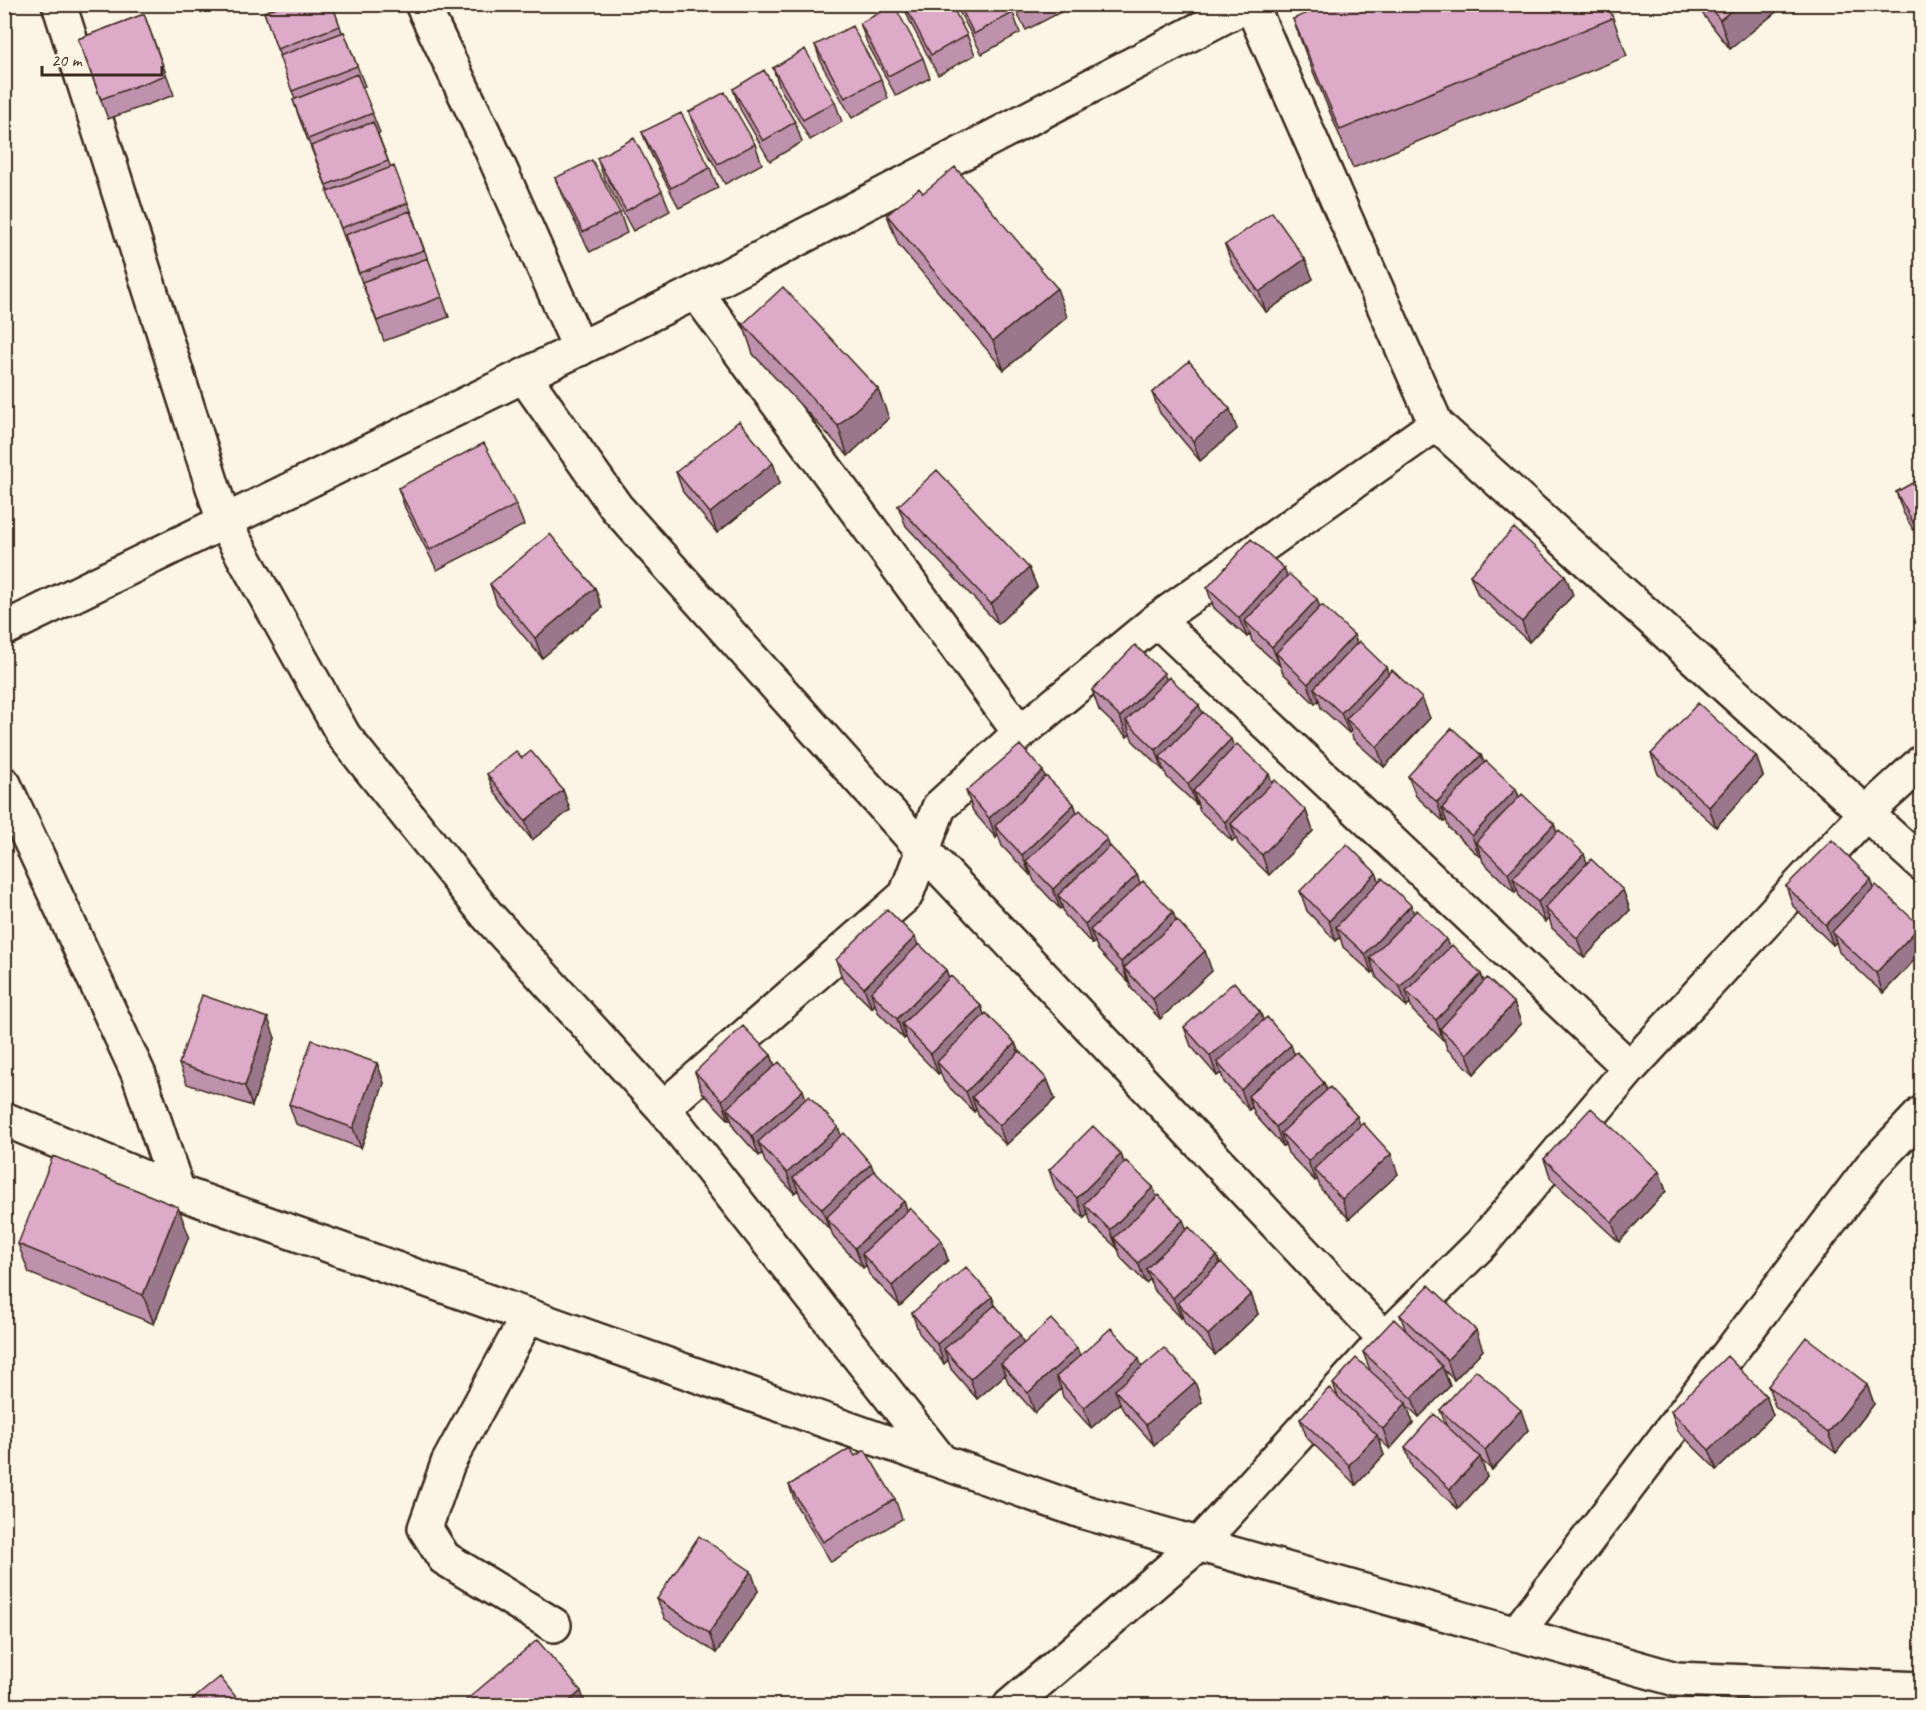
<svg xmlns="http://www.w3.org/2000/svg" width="1926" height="1710" font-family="Caveat,sans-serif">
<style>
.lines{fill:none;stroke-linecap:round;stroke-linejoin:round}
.minor-casing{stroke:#3b2a1e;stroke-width:38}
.tertiary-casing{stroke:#3b2a1e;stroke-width:38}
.minor{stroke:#fcf5e5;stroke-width:33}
.tertiary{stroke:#fcf5e5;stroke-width:33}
.wall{fill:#be92ac;stroke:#3b2a1e;stroke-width:1.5}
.shaded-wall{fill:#9b778c;stroke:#3b2a1e;stroke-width:1.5}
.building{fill:#ddaac8;stroke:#3b2a1e;stroke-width:1.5}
</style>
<rect width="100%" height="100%" fill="#fcf5e5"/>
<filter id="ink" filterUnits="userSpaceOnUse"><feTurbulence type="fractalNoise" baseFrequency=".0167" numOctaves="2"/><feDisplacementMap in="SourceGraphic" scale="12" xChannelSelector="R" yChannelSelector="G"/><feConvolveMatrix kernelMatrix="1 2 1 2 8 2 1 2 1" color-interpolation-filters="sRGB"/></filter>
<g filter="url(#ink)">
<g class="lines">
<g class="minor-casing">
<path id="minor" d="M59,4L224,522L344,736L487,915L663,1108L941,1461
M422,4L488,142L580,349
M1251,4L1436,424L1922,864
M696,292L1020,733
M524,376L616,507L924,851L1385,1339
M1157,620L1630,1068
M4,784L139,1075L178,1192
M663,1108L906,895L939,807L1020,733L1157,620L1436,424
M528,1316L448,1463L425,1528L444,1558L554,1625
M1516,1634L1871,1167L1922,1113
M1010,1706L1199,1544L1385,1339L1482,1243L1630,1068L1866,813L1922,762"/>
</g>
<g class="tertiary-casing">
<path id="tertiary" d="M4,629L696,292L1248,4
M4,1119L178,1192L1081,1511L1676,1679L1922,1689"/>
</g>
<use href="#minor" class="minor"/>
<use href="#tertiary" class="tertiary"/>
</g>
<path class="wall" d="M332,4L342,32H344L365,86L362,87L380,133L378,134L391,168L408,203L416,223L415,224L449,317L384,341L349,248H348L335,212L328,191L300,120L293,100L295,99L264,12Z
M903,4L967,35L975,55L938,75L910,22Z
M955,4H1009L1013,13L1020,33L982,54Z
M1012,4H1060L1063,11L1026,30Z
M1695,4H1786L1730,49Z
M144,14L174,95L108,119L78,39Z
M1613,18L1627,56L1353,168L1307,57L1293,19Z
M860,23L923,58L930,78L896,96L867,43Z
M815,45L881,79L888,98L852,118L822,65Z
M773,68L835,102L842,122L810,140L780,88Z
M733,89L795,122L802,142L770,161L740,109Z
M689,112L755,144L762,164L725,184L696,132Z
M642,132L710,168L718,188L679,208L650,152Z
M597,158L662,191L670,211L633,231L604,178Z
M555,178L620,213L627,233L590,252L563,198Z
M923,193L1067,317L1004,370L898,244L887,215Z
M1225,245L1313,279L1266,312L1232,265Z
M743,324L889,418L848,456L753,354Z
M1152,393L1237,429L1200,461L1160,413Z
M676,472L780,483L717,533L683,492Z
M1922,478V545L1903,512L1896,492Z
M398,488L516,505L524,525L437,570L405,508Z
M898,506L1029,568L1037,587L998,624L906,526Z
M1284,568L1287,576L1320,607L1354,635L1357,644L1388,674L1430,718L1384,767L1353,739L1351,731L1349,733L1321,708L1319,700L1315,704L1283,673L1280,666L1252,641L1250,634L1247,637L1214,608L1207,588Z
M1470,575H1565L1573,595L1529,642L1478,595Z
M490,584L595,588L602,608L542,658L497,604Z
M1166,680L1202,713L1234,747L1272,782L1306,811L1313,831L1269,875L1238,844L1236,838L1232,841L1200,811L1197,803L1196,804L1167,777L1164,769L1163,770L1133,741L1130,734L1127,737L1099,710L1092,690Z
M1651,754L1756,756L1763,776L1716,827L1658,774Z
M1481,755L1484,763L1516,789L1519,797L1554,824L1556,832L1587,863L1623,890L1630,910L1584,958L1552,928L1549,918L1545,922L1520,898L1517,890L1515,893L1483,862L1481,855L1479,856L1449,828L1446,820L1444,822L1416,796L1408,776Z
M522,758L563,790L570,810L532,840L495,793L487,774Z
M1045,777L1074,804L1077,813L1137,875L1140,883L1176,921L1212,971L1160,1019L1131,988L1129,981L1128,982L1098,950L1095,942L1092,944L1065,915L1062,907L1060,909L1034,881L1031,873L1030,875L1002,846L998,835L996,838L973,811L966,791Z
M1376,873L1379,881L1449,947L1481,974L1484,982L1514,1003L1521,1023L1474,1074L1447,1049L1444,1039L1443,1040L1413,1011L1410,1003L1407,1007L1377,978L1374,971L1372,973L1343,947L1340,937L1336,941L1307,911L1300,891Z
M1871,879L1874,887L1922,930V952L1883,993L1839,952L1836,942L1833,945L1793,906L1786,886Z
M918,945L946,970L949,979L981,1006L984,1015L1015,1043L1019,1052L1047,1079L1055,1099L1006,1145L979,1117L976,1109L974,1112L944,1082L940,1072L938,1074L909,1044L906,1037L904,1039L878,1012L875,1004L872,1008L843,980L836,960Z
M1260,1012L1263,1020L1295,1054L1324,1083L1327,1090L1360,1125L1398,1174L1349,1219L1321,1189L1317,1179L1315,1181L1288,1153L1285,1144L1283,1146L1255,1115L1252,1107L1249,1110L1224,1082L1221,1073L1217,1076L1191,1046L1184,1027Z
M275,1038L252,1106L187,1084L179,1064Z
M771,1055L775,1066L874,1171L907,1211L941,1240L948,1260L900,1306L869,1274L866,1265L863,1268L834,1238L830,1228L829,1229L801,1198L798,1190L794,1193L765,1162L762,1153L759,1156L734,1128L731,1119L729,1120L702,1092L695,1072Z
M377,1063L384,1083L361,1148L296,1124L289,1104Z
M1121,1154L1124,1163L1153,1187L1156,1198L1187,1230L1217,1256L1219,1263L1251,1294L1258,1314L1215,1355L1185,1323L1182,1316L1181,1318L1153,1289L1150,1279L1146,1283L1121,1258L1118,1249L1091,1224L1088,1214L1084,1218L1056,1190L1049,1170Z
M1544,1159L1659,1171L1666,1191L1619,1242L1551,1179Z
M189,1236L154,1324L29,1273L18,1244Z
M992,1297L995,1305L1020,1335L1023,1344L1142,1367L1202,1402L1154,1445L1123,1410L1120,1403L1091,1428L1063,1397L1061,1389L1035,1413L1009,1384L1005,1375L977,1399L951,1369L948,1360L944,1364L919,1333L912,1313Z
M1400,1315L1483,1350L1454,1380L1444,1370L1450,1386L1419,1417L1407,1406L1413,1423L1390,1449L1378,1438L1384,1455L1356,1485L1307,1438L1300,1419L1338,1397L1333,1384L1370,1370L1363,1352L1406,1331Z
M1867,1384L1874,1404L1836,1453L1775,1406L1768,1386Z
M1766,1396L1773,1415L1717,1470L1678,1431L1671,1411Z
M1440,1410L1528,1430L1492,1470L1481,1460L1487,1477L1458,1509L1412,1467L1405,1447L1446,1425Z
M855,1456L895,1499L902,1519L831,1562L796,1505L789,1485Z
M758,1591L716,1653L665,1619L657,1599Z"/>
<path class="shaded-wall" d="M1739,4H1786L1730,49L1720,20Z
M1305,259L1313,279L1266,312L1259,292Z
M1057,288L1067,317L1004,370L993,341Z
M878,389L889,418L848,456L838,426Z
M1230,409L1237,429L1200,461L1193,441Z
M773,463L780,483L717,533L710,513Z
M1029,568L1037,587L998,624L991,604Z
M1284,568L1291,588L1245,621L1250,634L1247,637L1239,618Z
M1565,575L1573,595L1529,642L1522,622Z
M595,588L602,608L542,658L535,638Z
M1317,599L1324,619L1276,653L1280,666L1272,647Z
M1354,635L1361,655L1314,688L1319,700L1315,704L1308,684Z
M1386,667L1393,687L1346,719L1351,731L1349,733L1341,713Z
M1164,673L1171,692L1126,721L1130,734L1127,737L1120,717Z
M1422,698L1430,718L1384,767L1377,747Z
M1199,705L1207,725L1160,757L1163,770L1156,750Z
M1231,739L1239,759L1193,791L1197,803L1196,804L1188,784Z
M1481,755L1489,775L1442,808L1446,820L1444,822L1437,802Z
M1756,756L1763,776L1716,827L1709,807Z
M1043,771L1050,791L995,826L998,835L996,838L989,818Z
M1269,774L1276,794L1231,824L1236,838L1232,841L1225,822Z
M1516,789L1523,809L1476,842L1481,855L1479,856L1472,836Z
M563,790L570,810L532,840L525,821Z
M1074,804L1081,824L1026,861L1031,873L1030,875L1022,855Z
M1306,811L1313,831L1269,875L1262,855Z
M1554,824L1561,844L1513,878L1517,890L1515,893L1508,873Z
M1107,839L1114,859L1058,895L1062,907L1060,909L1053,889Z
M1584,854L1591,874L1545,908L1549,918L1545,922L1538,902Z
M1376,873L1384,893L1336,927L1340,937L1336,941L1329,921Z
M1137,875L1144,895L1090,930L1095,942L1092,944L1085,924Z
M1871,879L1878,899L1832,932L1836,942L1833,945L1826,925Z
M1623,890L1630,910L1584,958L1577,938Z
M1411,905L1418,925L1370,958L1374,971L1372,973L1365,954Z
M1173,912L1180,932L1124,968L1129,981L1128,982L1121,962Z
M1920,926L1922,930V952L1883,993L1876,973Z
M915,937L922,957L871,992L875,1004L872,1008L864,988Z
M1446,939L1454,959L1406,991L1410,1003L1407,1007L1400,987Z
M1205,951L1212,971L1160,1019L1153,999Z
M946,970L953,990L902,1024L906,1037L904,1039L897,1019Z
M1481,974L1488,994L1440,1029L1443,1040L1436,1020Z
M1514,1003L1521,1023L1474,1074L1467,1054Z
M981,1006L988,1026L937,1062L940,1072L938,1074L931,1054Z
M1260,1012L1268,1032L1217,1062L1221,1073L1217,1076L1210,1056Z
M268,1018L275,1038L252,1106L245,1086Z
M1015,1043L1022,1063L972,1097L976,1109L974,1112L966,1092Z
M1291,1045L1298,1065L1248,1096L1252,1107L1249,1110L1241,1090Z
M771,1055L778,1075L727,1108L731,1119L729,1120L722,1100Z
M377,1063L384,1083L361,1148L353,1128Z
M1047,1079L1055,1099L1006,1145L999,1126Z
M1324,1083L1331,1103L1281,1133L1285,1145L1283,1146L1276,1127Z
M803,1090L810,1110L758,1142L762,1153L759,1156L752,1136Z
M1357,1116L1364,1136L1314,1169L1317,1179L1315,1181L1308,1161Z
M838,1127L845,1146L793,1178L798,1190L794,1193L787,1173Z
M1121,1154L1128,1174L1084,1204L1088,1214L1084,1218L1077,1198Z
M1391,1154L1398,1174L1349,1219L1342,1199Z
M871,1164L879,1184L826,1218L830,1228L829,1229L822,1209Z
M1659,1171L1666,1191L1619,1242L1612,1222Z
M1153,1187L1160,1207L1114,1238L1118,1250L1110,1230Z
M904,1201L911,1221L862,1254L866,1265L863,1268L855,1248Z
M178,1207L189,1236L154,1324L143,1295Z
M1183,1220L1191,1240L1146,1269L1150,1279L1146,1283L1138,1263Z
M941,1240L948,1260L900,1306L892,1286Z
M1217,1256L1224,1275L1178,1303L1182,1316L1181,1318L1173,1298Z
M1251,1294L1258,1314L1215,1355L1208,1335Z
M992,1297L999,1317L944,1349L948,1360L944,1364L937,1344Z
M1476,1330L1483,1350L1454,1380L1447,1360Z
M1020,1335L1028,1355L1001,1364L1005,1375L977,1399L970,1379Z
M1077,1348L1085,1368L1056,1377L1061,1389L1035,1413L1028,1393Z
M1139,1359L1146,1379L1115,1390L1120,1403L1091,1428L1084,1408Z
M1442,1366L1450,1386L1419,1417L1412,1398Z
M1195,1382L1202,1402L1154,1445L1146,1425Z
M1867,1384L1874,1404L1836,1453L1828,1433Z
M1766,1396L1773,1415L1717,1470L1709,1450Z
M1406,1403L1413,1423L1390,1449L1383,1429Z
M1521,1410L1528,1430L1492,1470L1485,1450Z
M1377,1435L1384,1455L1356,1485L1349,1465Z
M1480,1457L1487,1477L1458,1509L1450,1489Z
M751,1571L758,1591L716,1653L709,1633Z
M581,1691L586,1706H564Z"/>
<path class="building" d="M285,4H332L340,26L277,49L264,12Z
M904,4H951L967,35L931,55Z
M959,4H1009L1013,13L974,34Z
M1015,4H1029L1018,10Z
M1329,4H1608L1613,18L1340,130L1293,19Z
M1707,4H1739L1720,20Z
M894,5L923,58L888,76L860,23Z
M144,14L166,75L101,99L78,39Z
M852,26L881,79L845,98L815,45Z
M344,32L357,66L292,91L279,56Z
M805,49L835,102L803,120L773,68Z
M764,70L795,122L763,141L733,89Z
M357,74L373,113L308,139L293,100Z
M725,92L755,144L718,164L689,112Z
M681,113L710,168L671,188L642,132Z
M373,122L388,161L326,185L311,146Z
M634,138L662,191L626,211L597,158Z
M592,160L620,213L583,232L555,178Z
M394,166L408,203L341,228L327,192Z
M955,167L1057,288L993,341L887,215L919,188L923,193Z
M410,211L424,250L359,273L345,235Z
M1272,212L1305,259L1259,292L1225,245Z
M428,258L442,297L377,321L362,282Z
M783,287L878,389L838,426L743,324Z
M1189,361L1230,409L1193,441L1152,393Z
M739,421L773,463L710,513L676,472Z
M484,443L516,505L430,550L398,488Z
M937,470L1029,568L991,604L898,506Z
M1922,478V538L1896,492Z
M1514,528L1565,575L1522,622L1470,575Z
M550,534L595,588L535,638L490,584Z
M1251,539L1284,568L1239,618L1207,588Z
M1289,574L1317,599L1272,647L1245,621Z
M1322,605L1354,635L1308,684L1276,653Z
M1359,641L1386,667L1341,713L1314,688Z
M1135,645L1164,673L1120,717L1092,690Z
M1392,670L1422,698L1377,747L1346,719Z
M1169,677L1199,705L1156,750L1126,721Z
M1698,703L1756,756L1709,807L1651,754Z
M1203,712L1231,739L1188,784L1160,757Z
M1452,728L1481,755L1437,802L1408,776Z
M1237,744L1269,774L1225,822L1193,791Z
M1020,745L1043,771L989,818L966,791Z
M516,751L522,758L531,751L563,790L525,821L487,774Z
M1486,761L1516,789L1472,836L1442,808Z
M1046,776L1074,804L1022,855L995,826Z
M1275,780L1306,811L1262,855L1231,824Z
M1522,794L1554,824L1508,873L1476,842Z
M1080,810L1107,839L1053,889L1026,861Z
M1559,830L1584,854L1538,902L1513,878Z
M1832,840L1871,879L1826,925L1786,886Z
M1347,844L1376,873L1329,921L1300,891Z
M1110,846L1137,875L1085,924L1058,895Z
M1591,859L1623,890L1577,938L1545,908Z
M1382,878L1411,905L1365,954L1336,927Z
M1143,881L1173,912L1121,962L1090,930Z
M1876,885L1920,926L1876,973L1832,932Z
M887,909L915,937L864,988L836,960Z
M1417,910L1446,939L1400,987L1370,958Z
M1177,920L1205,951L1153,999L1124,968Z
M919,944L946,970L897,1019L871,992Z
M1452,945L1481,974L1436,1020L1406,991Z
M951,976L981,1006L931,1054L902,1024Z
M1487,978L1514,1003L1467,1054L1440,1029Z
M1234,982L1260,1012L1210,1056L1184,1027Z
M202,995L268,1018L245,1086L179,1064Z
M986,1013L1015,1043L966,1092L937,1062Z
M1267,1017L1291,1045L1241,1090L1217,1062Z
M743,1026L771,1055L722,1100L695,1072Z
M312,1040L377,1063L353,1128L289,1104Z
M1020,1051L1047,1079L999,1126L972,1097Z
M1297,1052L1324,1083L1276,1127L1248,1096Z
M779,1062L803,1090L752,1136L727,1108Z
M1330,1087L1357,1116L1308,1161L1281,1133Z
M809,1096L838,1127L787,1173L758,1142Z
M1591,1108L1659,1171L1612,1222L1544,1159Z
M1363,1123L1391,1154L1342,1199L1314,1169Z
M1093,1126L1121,1154L1077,1198L1049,1170Z
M844,1133L871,1164L822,1209L793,1178Z
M53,1156L178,1207L143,1295L18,1244Z
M1126,1161L1153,1187L1110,1230L1084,1204Z
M874,1171L904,1201L855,1248L826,1218Z
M1159,1195L1183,1220L1138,1263L1114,1238Z
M910,1208L941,1240L892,1286L862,1254Z
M1189,1227L1217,1256L1173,1298L1146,1269Z
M1221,1262L1251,1294L1208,1335L1178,1303Z
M966,1267L992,1297L937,1344L912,1313Z
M1429,1285L1476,1330L1447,1360L1400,1315Z
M995,1305L1020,1335L970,1379L944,1349Z
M1051,1319L1077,1348L1028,1393L1001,1364Z
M1394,1319L1442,1366L1412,1398L1363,1352Z
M1111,1328L1139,1359L1084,1408L1056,1377Z
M1806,1337L1867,1384L1828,1433L1768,1386Z
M1164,1348L1195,1382L1146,1425L1115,1390Z
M1727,1356L1766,1396L1709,1450L1671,1411Z
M1356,1358L1406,1403L1383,1429L1333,1384Z
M1476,1370L1521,1410L1485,1450L1440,1410Z
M1329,1388L1377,1435L1349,1465L1300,1419Z
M1434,1414L1480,1457L1450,1489L1405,1447Z
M850,1448L855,1456L865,1450L895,1499L823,1542L789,1485Z
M699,1536L751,1571L709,1633L657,1599Z
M537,1640L581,1691L564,1706H469L465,1701Z
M220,1677L243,1706H185Z"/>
</g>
<rect width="1926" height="1710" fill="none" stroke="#fcf5e5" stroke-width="24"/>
<rect x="12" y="12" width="1902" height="1686" fill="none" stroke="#3b2a1e" stroke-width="2" filter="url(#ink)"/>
<path d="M42 66v9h120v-9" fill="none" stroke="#3b2a1e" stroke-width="3"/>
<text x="51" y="66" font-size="18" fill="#3b2a1e" stroke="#fcf5e5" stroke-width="4.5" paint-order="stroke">20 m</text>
</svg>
